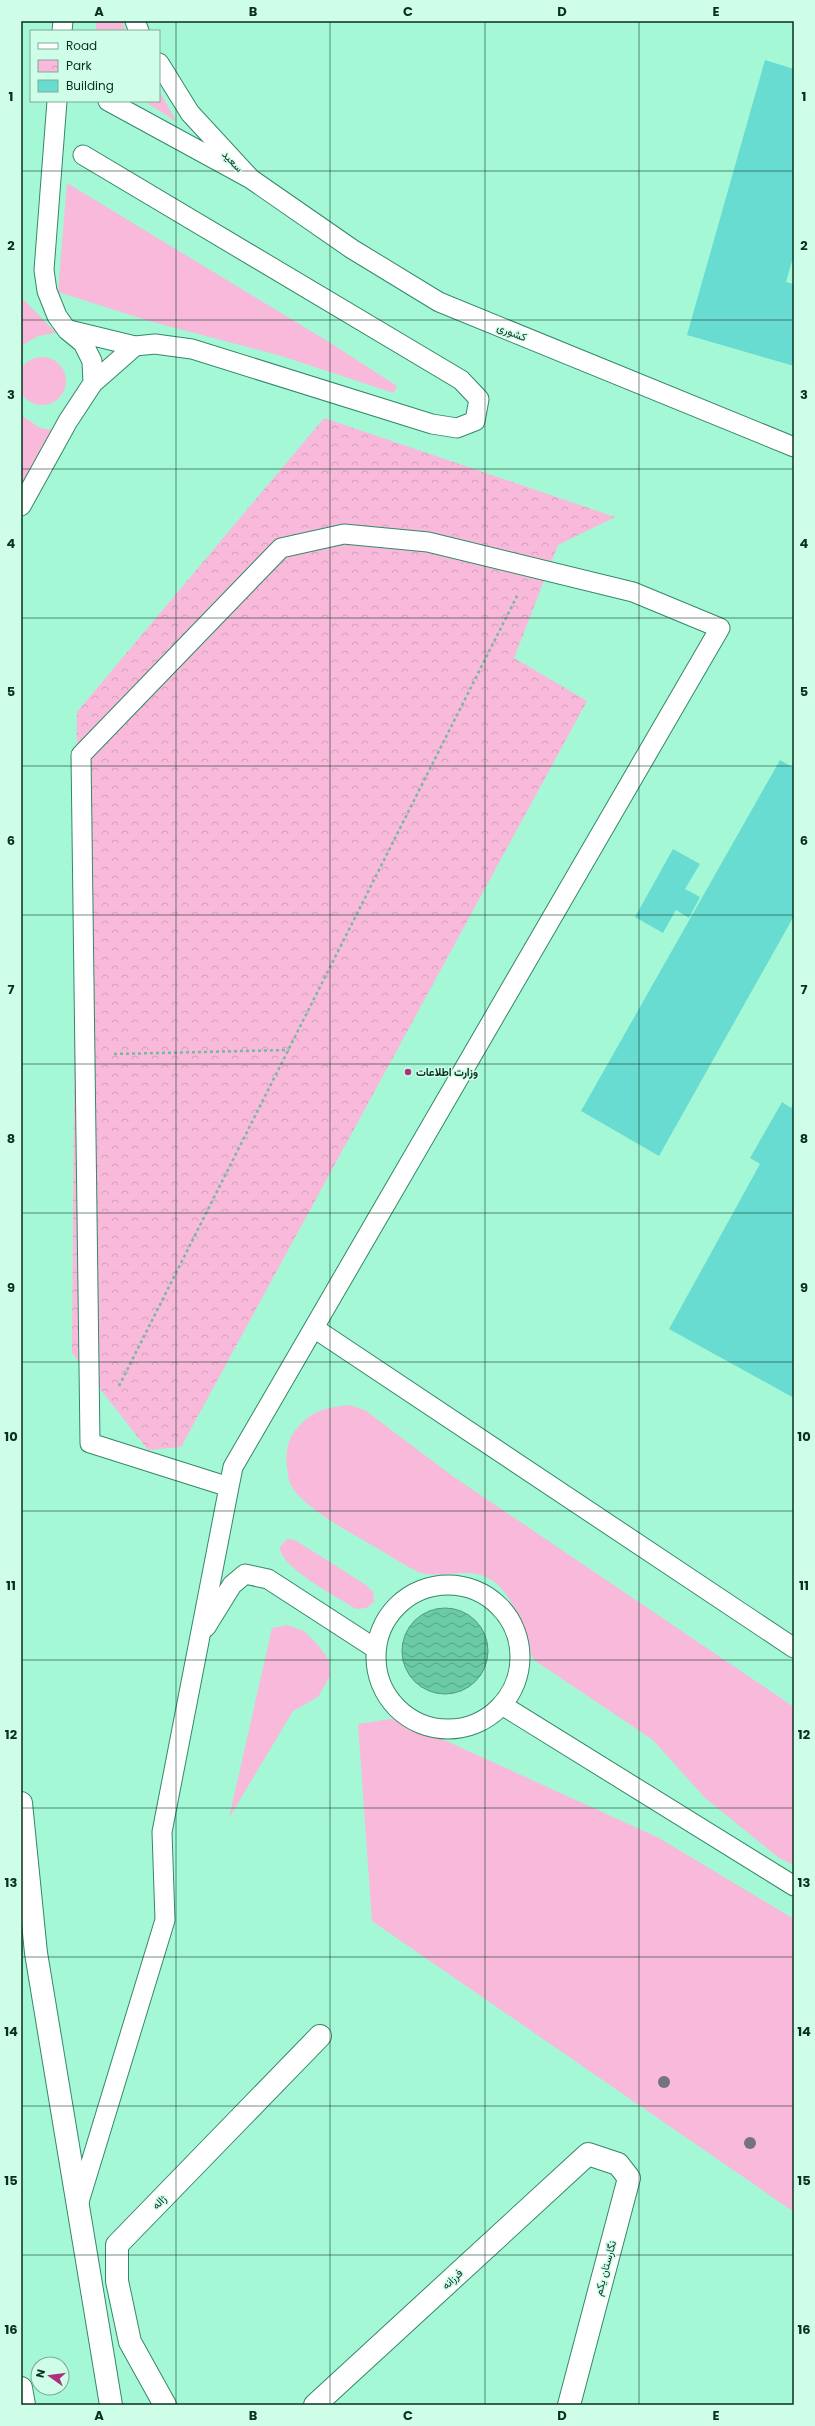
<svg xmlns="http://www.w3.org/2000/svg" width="815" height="2426" font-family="Poppins,Vazirmatn,sans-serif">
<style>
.green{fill:#f8b9da}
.park{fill:url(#park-crowns)}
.water{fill:url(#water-waves);stroke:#4e9c7e}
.building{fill:#68dcd1}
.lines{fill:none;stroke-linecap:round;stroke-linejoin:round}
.service-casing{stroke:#34886a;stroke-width:21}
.minor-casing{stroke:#34886a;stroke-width:24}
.secondary-casing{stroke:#34886a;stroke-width:24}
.trunk-casing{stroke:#34886a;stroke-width:24}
.path{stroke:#75ba9e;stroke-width:2.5;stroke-dasharray:3 3;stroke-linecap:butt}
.service{stroke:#fff;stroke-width:19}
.minor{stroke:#fff;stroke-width:22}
.secondary{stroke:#fff;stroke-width:22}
.trunk{stroke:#fff;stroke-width:22}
.tree{fill:#74737d}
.grid{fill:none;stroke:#0a2e21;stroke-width:1;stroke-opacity:0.55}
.poi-dot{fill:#ad2f7e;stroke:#cefde8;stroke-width:1.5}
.labels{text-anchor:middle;stroke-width:3;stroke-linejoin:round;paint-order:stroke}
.street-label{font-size:11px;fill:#0a2e21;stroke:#cefde8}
.poi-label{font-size:11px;font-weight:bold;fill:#0a2e21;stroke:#cefde8;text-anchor:start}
.neatline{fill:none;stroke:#0a2e21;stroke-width:1.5}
.grid-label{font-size:13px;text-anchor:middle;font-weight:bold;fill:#0a2e21}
</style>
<defs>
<pattern id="park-crowns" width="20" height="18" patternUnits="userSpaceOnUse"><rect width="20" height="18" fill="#f8b9da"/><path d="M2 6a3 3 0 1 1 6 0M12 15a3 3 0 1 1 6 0" fill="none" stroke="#d39fbb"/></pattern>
<pattern id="water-waves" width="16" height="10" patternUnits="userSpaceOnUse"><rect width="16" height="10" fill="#6bcba6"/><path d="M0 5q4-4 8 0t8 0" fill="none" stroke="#56a587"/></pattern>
</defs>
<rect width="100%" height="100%" fill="#a5f8d6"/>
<path class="green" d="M96,21H122L126,31H96Z
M159,91L177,122L144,101H159Z
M67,183L332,344L397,386L394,393L278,355L149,321L58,292Z
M21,297L56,333L38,336L21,346Z
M18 381a24 24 0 1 1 48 0a24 24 0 1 1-48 0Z
M21,415L40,428L54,430L21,491Z
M349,1405L365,1410L451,1475L794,1707V1865L779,1858L705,1798L653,1740L534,1660C519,1633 520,1601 493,1581C472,1566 448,1577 425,1574C414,1572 386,1553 375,1547C352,1533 298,1506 289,1481C288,1477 288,1471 287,1466C285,1455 288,1441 294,1432C310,1411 324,1408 349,1405Z
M287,1539L295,1540L366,1585L373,1592L374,1602L366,1608L356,1609C338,1597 280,1568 280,1547Z
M287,1625L304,1631L318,1645L329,1660L330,1676L318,1697L293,1711L229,1818L272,1628Z
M396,1718L659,1838L794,1919V2212L372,1921L358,1724Z"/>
<path class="park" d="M324,418L615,517L558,545L514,658L587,701L181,1447L148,1450L72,1353L77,712Z"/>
<path class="water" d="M402 1651a43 43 0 1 1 86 0a43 43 0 1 1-86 0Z"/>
<path class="building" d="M765,60L794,69V254L786,282L794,284V366L687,335Z
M780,760L794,768V916L659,1156L581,1111Z
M673,849L700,864L685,889L700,897L689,918L676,910L663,933L635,917Z
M782,1102L791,1108L794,1102V1398L669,1329L760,1164L750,1158Z"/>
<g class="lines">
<g class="service-casing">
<path id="service" d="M135,21L139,31
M62,31L63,21
M108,101L251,179L190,113L159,63
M83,155L461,380L479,399L475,421L457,428L432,424L192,349L155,344L135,346
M251,179L352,249L439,302L794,447
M69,330L135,346L93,383
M21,506L68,421L93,383L92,361L83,343L67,330L57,316L47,291L44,270L57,101
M314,1328L794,1648
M376 1657a72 72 0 1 1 144 0a72 72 0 1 1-144 0Z
M206,1627L232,1585L245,1574L268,1579L376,1649
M502,1705L794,1886
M78,2205L165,1920L162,1832L229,1487L233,1467L720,628L633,592L428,542L344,534L281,548L81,755L90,1443L229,1487"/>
</g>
<g class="minor-casing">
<path id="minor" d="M165,2405L130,2342L117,2281V2245L320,2036
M315,2405L588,2154L618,2164L629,2178L569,2405"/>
</g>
<g class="secondary-casing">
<path id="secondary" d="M21,1803L36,1953L111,2405"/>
</g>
<g class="trunk-casing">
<path id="trunk" d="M21,2388L24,2405"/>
</g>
<path class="path" d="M114,1054L289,1050
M119,1386L518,594"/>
<use href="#service" class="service"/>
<use href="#minor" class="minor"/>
<use href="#secondary" class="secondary"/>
<use href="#trunk" class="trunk"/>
</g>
<g class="tree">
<circle cx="664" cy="2082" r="6"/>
<circle cx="750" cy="2143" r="6"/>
</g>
<path class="grid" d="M176,21V2405M330,21V2405M485,21V2405M639,21V2405M21,171H794M21,320H794M21,469H794M21,618H794M21,766H794M21,915H794M21,1064H794M21,1213H794M21,1362H794M21,1511H794M21,1660H794M21,1808H794M21,1957H794M21,2106H794M21,2255H794"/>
<circle class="poi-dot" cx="408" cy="1072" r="4"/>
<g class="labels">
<g class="street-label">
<text transform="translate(233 161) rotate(47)" y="4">سعید</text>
<text transform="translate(512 332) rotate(22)" y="4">کشوری</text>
<text transform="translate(159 2202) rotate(-46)" y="4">ژاله</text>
<text transform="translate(605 2268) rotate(-75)" y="4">نگارستان یکم</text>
<text transform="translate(452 2279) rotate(-43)" y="4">فرزانه</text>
</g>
<g class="poi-label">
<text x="416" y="1076">وزارت اطلاعات</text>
</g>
</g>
<rect width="815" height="2426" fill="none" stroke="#cefde8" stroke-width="44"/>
<rect x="30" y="30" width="130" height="72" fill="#cefde8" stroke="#80aa98"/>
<rect x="38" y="43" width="20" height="6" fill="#ffffff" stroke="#80aa98"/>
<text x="66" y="50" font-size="12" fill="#0a2e21">Road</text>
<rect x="38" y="60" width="20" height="12" fill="url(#park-crowns)" stroke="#80aa98"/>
<text x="66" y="70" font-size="12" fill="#0a2e21">Park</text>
<rect x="38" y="80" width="20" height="12" fill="#68dcd1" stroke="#80aa98"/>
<text x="66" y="90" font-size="12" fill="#0a2e21">Building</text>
<g transform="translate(50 2376) rotate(284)"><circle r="19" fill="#cefde8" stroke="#80aa98"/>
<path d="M0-3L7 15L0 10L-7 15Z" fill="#ad2f7e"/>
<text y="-6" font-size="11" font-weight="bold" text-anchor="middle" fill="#0a2e21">N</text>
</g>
<rect x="22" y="22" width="771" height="2382" class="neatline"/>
<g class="grid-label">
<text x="99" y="16">A</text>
<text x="253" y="16">B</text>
<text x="408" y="16">C</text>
<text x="562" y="16">D</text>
<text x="716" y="16">E</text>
<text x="11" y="101">1</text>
<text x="804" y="101">1</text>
<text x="11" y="250">2</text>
<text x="804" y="250">2</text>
<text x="11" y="399">3</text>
<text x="804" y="399">3</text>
<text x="11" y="548">4</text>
<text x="804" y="548">4</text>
<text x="11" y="696">5</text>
<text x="804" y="696">5</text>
<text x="11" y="845">6</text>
<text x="804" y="845">6</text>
<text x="11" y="994">7</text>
<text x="804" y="994">7</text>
<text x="11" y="1143">8</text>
<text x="804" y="1143">8</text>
<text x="11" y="1292">9</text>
<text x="804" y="1292">9</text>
<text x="11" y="1441">10</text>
<text x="804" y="1441">10</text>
<text x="11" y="1590">11</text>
<text x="804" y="1590">11</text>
<text x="11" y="1739">12</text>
<text x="804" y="1739">12</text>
<text x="11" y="1887">13</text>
<text x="804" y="1887">13</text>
<text x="11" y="2036">14</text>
<text x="804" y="2036">14</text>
<text x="11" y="2185">15</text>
<text x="804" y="2185">15</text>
<text x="11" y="2334">16</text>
<text x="804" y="2334">16</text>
<text x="99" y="2420">A</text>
<text x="253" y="2420">B</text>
<text x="408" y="2420">C</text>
<text x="562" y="2420">D</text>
<text x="716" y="2420">E</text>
</g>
</svg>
